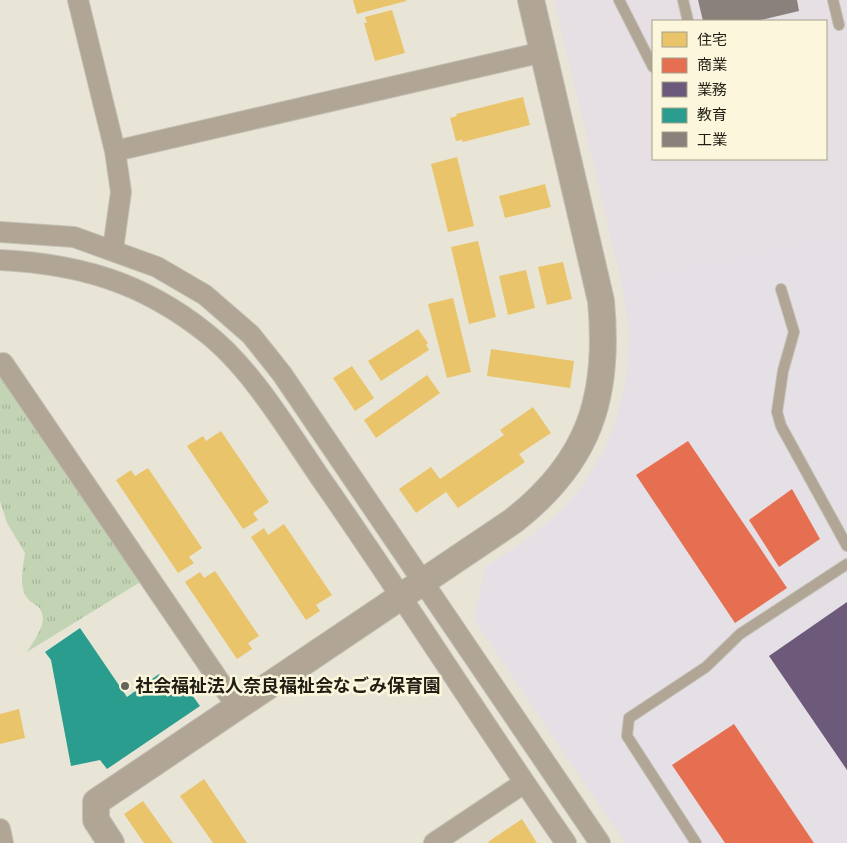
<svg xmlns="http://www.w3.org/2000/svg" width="847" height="843" font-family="Mulish,'Noto Sans JP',sans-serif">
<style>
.commercial{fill:#e4e0e5}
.industrial{fill:#e6dfe4;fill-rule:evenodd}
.grass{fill:url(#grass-tufts)}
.homes{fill:#e9c46a}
.shops{fill:#e76f51}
.offices{fill:#6d597a}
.schools{fill:#2a9d8f}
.industry{fill:#8a817c}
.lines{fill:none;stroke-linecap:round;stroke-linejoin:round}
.service-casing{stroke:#c3c1b5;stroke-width:12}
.minor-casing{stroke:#c3c1b5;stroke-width:22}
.tertiary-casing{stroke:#c3c1b5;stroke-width:28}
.service{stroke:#b1a595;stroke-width:10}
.minor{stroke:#b1a595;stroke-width:20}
.tertiary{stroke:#b1a595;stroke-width:26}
.poi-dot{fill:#676459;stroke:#fcf7dc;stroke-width:2}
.labels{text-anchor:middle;stroke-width:5;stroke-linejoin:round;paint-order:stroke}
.poi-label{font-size:18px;font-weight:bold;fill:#211f15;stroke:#fcf7dc;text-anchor:start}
</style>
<defs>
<pattern id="grass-tufts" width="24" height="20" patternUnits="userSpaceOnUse" patternTransform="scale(1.25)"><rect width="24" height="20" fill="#c3d4b4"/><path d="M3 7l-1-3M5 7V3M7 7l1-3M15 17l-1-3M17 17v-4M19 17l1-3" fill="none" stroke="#a7b69a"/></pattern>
</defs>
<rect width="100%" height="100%" fill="#e8e5d6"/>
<path class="commercial" d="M847,229V843H625L474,620L485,567L530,537L558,513L580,489L603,452L615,423L626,380L629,331L621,280Z"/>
<path class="industrial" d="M554,0H847V229L621,280ZM653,21H826V159H653Z"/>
<path class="grass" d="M0,376L142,581L27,652C34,640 49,623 40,609C38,605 31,603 28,599C18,587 23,567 25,553L7,523L0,501Z"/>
<path class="homes" d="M353,0H406V1L357,14Z
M392,10L405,53L375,61L364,23H367L365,17Z
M523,97L530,125L463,142L462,140L456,141L450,118L457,116L456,114Z
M457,157L474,226L448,232L431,164Z
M545,184L551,207L505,218L499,196Z
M478,241L496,317L469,324L451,247Z
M563,262L572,299L547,305L538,267Z
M526,270L535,308L508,315L499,276Z
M453,298L471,372L447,378L428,304Z
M418,329L428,343L426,345L429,350L381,381L368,361Z
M491,349L574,361L570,388L487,376Z
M352,366L374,398L355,411L333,378Z
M427,375L440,393L376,438L364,420Z
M533,407L551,433L519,454L525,462L458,508L446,492L416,513L399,489L431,467L440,479L504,435L500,430Z
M221,431L269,502L253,513L258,520L243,529L187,446L203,436L206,441Z
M148,468L202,548L189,557L194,563L178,573L116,480L131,470L135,476Z
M284,524L332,595L316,605L320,611L306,620L251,537L264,528L268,535Z
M215,571L259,636L248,643L252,649L237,659L185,582L200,572L204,578Z
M19,709L25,738L0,744V714Z
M204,779L247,843H213L180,796Z
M143,801L173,843H144L124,814Z
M522,819L537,843H489L488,842Z"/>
<path class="shops" d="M688,441L787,588L735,623L636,475Z
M792,489L820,539L779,567L749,520Z
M734,724L814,843H725L672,765Z"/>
<path class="offices" d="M847,602V770L769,656Z"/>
<path class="schools" d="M80,628L127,697L159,674L170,689L182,681L200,706L107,769L100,760L71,766L51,660L45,652Z"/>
<path class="industry" d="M698,0H797L799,11L757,21H703Z"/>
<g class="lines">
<g class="service-casing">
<path id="service" d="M619,0L653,67
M683,0L688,21
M833,0L839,25
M781,289L794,332L783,371L777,412L781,426L847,546
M696,843L627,736L629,718L706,667L740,634L847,564"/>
</g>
<g class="minor-casing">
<path id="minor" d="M78,0L115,151L121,192L113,249
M115,151L543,52
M0,232L74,237L157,267L205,295L251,335L282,374L600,843
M0,260C79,264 142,282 205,332C253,369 291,436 326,486C408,604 484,725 566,843
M0,364L3,363L237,707
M0,829L3,843
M434,843L524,783"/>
</g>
<g class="tertiary-casing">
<path id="tertiary" d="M111,843L96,820V802L513,521C590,461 610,396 601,301L531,0"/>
</g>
<use href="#service" class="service"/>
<use href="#minor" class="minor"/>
<use href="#tertiary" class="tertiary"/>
</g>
<circle class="poi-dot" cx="125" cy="686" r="5"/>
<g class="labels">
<g class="poi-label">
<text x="135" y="692">社会福祉法人奈良福祉会なごみ保育園</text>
</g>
</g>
<rect x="652" y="20" width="175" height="140" fill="#fcf7dc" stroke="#a4a18c"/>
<rect x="662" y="32" width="25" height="15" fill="#e9c46a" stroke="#a4a18c"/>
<text x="697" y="45" font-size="15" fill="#211f15">住宅</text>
<rect x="662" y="58" width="25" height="15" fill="#e76f51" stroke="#a4a18c"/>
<text x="697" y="70" font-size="15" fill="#211f15">商業</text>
<rect x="662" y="82" width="25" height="15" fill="#6d597a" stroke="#a4a18c"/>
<text x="697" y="95" font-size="15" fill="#211f15">業務</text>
<rect x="662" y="108" width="25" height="15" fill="#2a9d8f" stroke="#a4a18c"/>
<text x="697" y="120" font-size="15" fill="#211f15">教育</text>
<rect x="662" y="132" width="25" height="15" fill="#8a817c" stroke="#a4a18c"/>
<text x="697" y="145" font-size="15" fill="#211f15">工業</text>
</svg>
